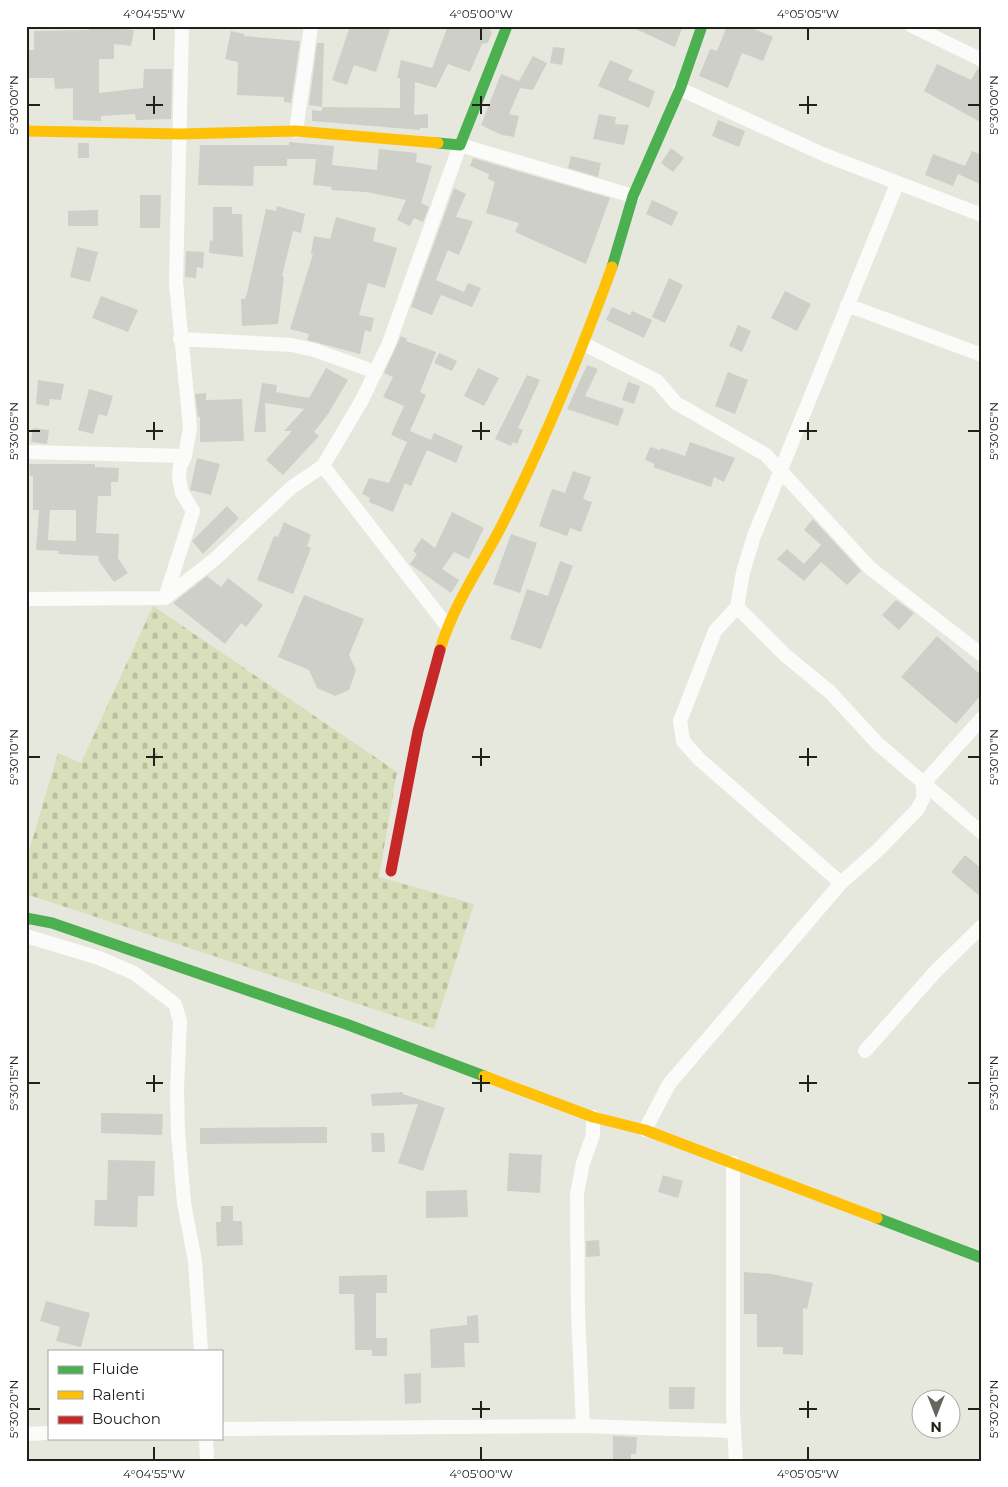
<svg xmlns="http://www.w3.org/2000/svg" width="1008" height="1487" font-family="Montserrat,sans-serif">
	<style>
		.cemetery { fill: url(#cemetery-stones) }
		.building { fill: #cecfc8; fill-rule: evenodd }
		.lines { fill: none; stroke-linecap: round; stroke-linejoin: round }
		.street { stroke: #fbfcfa; stroke-width: 14 }
		.fast { stroke: #4caf50; stroke-width: 11 }
		.slow { stroke: #ffc107; stroke-width: 11 }
		.jam { stroke: #c62828; stroke-width: 11 }
		.ticks { fill: none; stroke: #20211b; stroke-width: 2 }
		.neatline { fill: none; stroke: #20211b; stroke-width: 2 }
		.ticks-label { font-size: 12px; text-anchor: middle; fill: #20211b }
	</style>
	<defs>
		<pattern id="cemetery-stones" width="16" height="16" patternUnits="userSpaceOnUse" patternTransform="scale(1.25)"><rect width="16" height="16" fill="#d9dfbb"/><path d="M2 7V4a2 2 0 0 1 4 0v3zM10 15v-3a2 2 0 0 1 4 0v3z" fill="#babfa0"/></pattern>
	</defs>
	<rect width="100%" height="100%" fill="#e6e8de"/>
	<path class="cemetery" d="M153,606L397,772L379,877L474,904L434,1029L26,894V861L58,753L81,763Z"/>
	<path class="building" d="M89,26L134,30L131,46L114,44V59H99V93L143,88L144,69H172L171,119L136,120L135,114L101,116V121L73,120V88L55,89L54,78H26V50H34V31L89,30Z
		M350,26H391L376,72L354,65L347,85L332,80Z
		M448,26H492L490,31L492,32L488,43L482,44L470,72L448,64L436,88L415,82L414,115L428,114V128H420V130L312,121V110L321,111L323,107L400,108V78H397L401,60L432,68Z
		M629,26H683L675,47Z
		M727,26H747L773,37L763,61L742,53L728,88L699,76L710,49L717,51Z
		M231,31L244,34V36L300,41L291,103L284,102V97L237,95L238,62L225,59Z
		M317,43H324L322,107L309,105Z
		M553,47L565,48L562,65L550,63Z
		M533,56L547,63L533,90L520,88L509,114L519,116L514,137L502,135L481,125L501,74L519,81Z
		M610,60L633,70L628,80L655,91L649,108L598,86Z
		M937,64L971,80L978,68L982,69V123L924,91Z
		M599,114L616,117L615,124L629,125L624,145L593,139Z
		M718,120L745,131L739,147L712,136Z
		M289,142L334,146L332,165L377,170L379,149L417,153L416,162L432,166L421,203L429,207L423,222L414,218L410,226L397,220L406,200L366,192L331,190L332,187L313,185L316,159H287V166H254L253,186L198,185L200,145H289Z
		M78,143H89V158H78Z
		M671,148L684,158L673,172L661,163Z
		M972,151L982,155V185L958,174L953,186L925,175L933,154L965,166Z
		M571,156L601,163L598,177L568,168Z
		M473,158L610,198L586,264L515,232L519,223L486,213L495,182L488,179L489,174L470,166Z
		M454,188L466,194L456,217L473,221L459,255L448,250L436,280L464,292L468,283L481,288L472,307L441,295L432,315L411,307Z
		M140,195H161L160,228H140Z
		M652,200L678,212L672,226L646,214Z
		M277,206L305,214L301,233L293,231L282,276L284,277L278,324L242,326L241,299H245L247,293L266,209L276,211Z
		M213,207H232V214H242L243,257L209,253L210,240L213,241Z
		M98,210V226H68V211Z
		M336,217L376,228L373,241L397,248L385,288L368,283L359,315L374,318L371,332L365,330L360,354L307,340L309,334L290,329L313,254L311,253L314,236L330,239Z
		M77,247L98,252L90,282L70,277Z
		M186,251L204,252L203,268L197,267L196,278L185,277Z
		M669,278L683,285L665,323L652,317Z
		M785,291L811,304L797,331L771,318Z
		M101,296L138,310L128,332L92,318Z
		M612,307L630,315L632,311L652,320L644,338L606,320Z
		M738,325L751,331L742,352L729,346Z
		M401,336L407,339L406,341L436,352L420,392L426,395L410,431L431,440L434,433L463,446L456,463L427,450L411,486L405,483L393,512L369,502L370,498L362,494L369,478L389,483L407,442L391,435L404,406L383,397L393,377L384,373Z
		M439,353L457,361L452,371L434,363Z
		M587,365L598,369L585,396L624,409L618,426L567,409Z
		M326,368L348,380L328,414L314,432L319,436L283,475L266,460L292,431H284L304,409L265,403L266,432H254L262,383L277,385L276,392L309,398Z
		M478,368L499,378L484,406L464,396Z
		M728,372L748,380L735,414L715,406Z
		M527,375L540,380L518,428L523,430L517,444L513,442L511,446L495,439Z
		M38,380L64,384L61,400L50,399L49,406L36,404Z
		M628,382L640,386L634,404L622,400Z
		M89,389L113,396L107,416L99,414L93,434L78,430Z
		M206,393V400L242,399L244,441L200,442V417H198L195,394Z
		M33,428L49,430L47,444L31,442Z
		M690,442L735,458L724,482L714,477L711,487L653,467L655,464L645,460L650,447L660,450L661,448L685,456Z
		M197,458L220,464L211,495L190,490Z
		M29,464H95V467L119,468L118,482H111V496H98L96,533L119,534L118,558L128,573L114,582L98,560L99,556L58,554L59,551L36,550L39,510H33V476H30ZM50,510H76V541L48,540Z
		M573,471L591,477L583,499L592,502L581,532L570,528L567,536L539,526L552,489L565,493Z
		M227,506L239,518L203,554L192,541Z
		M452,512L484,528L469,559L454,552L442,569L459,580L451,593L410,564L417,554L413,551L422,538L435,548Z
		M813,519L861,571L847,585L821,562L804,581L777,559L787,549L804,564L821,545L804,530Z
		M284,522L311,535L307,546L311,548L293,594L257,580L274,536L278,537Z
		M511,534L537,543L520,593L493,584Z
		M560,561L573,566L541,649L510,639L527,589L548,596Z
		M207,576L221,587L228,578L263,605L246,627L241,623L225,644L173,603Z
		M304,595L364,619L349,655L356,670L349,690L335,696L317,688L309,670L278,657Z
		M896,600L914,613L899,630L882,615Z
		M937,636L982,676V694L956,724L901,677Z
		M965,855L982,869V898L951,872Z
		M403,1092V1094L445,1108L423,1171L398,1163L418,1104L372,1106L371,1094Z
		M101,1113L163,1114L162,1135L101,1133Z
		M327,1127V1143L200,1144V1128Z
		M371,1133H384L385,1152H372Z
		M509,1153L542,1155L540,1193L507,1191Z
		M108,1160L155,1161L154,1196H138L137,1227L94,1226L95,1200H107Z
		M663,1175L683,1181L678,1198L658,1192Z
		M467,1190L468,1217L426,1218V1191Z
		M221,1206H233V1221H242L243,1245L217,1246L216,1222H221Z
		M599,1240L600,1256L586,1257V1241Z
		M744,1272L772,1274L813,1283L807,1309L803,1308V1355L783,1354V1347H757V1314H744Z
		M387,1275V1293H376V1338H387V1356H372V1350H355L354,1294H339V1276Z
		M46,1301L90,1313L81,1347L56,1341L60,1327L40,1321Z
		M478,1315L479,1343H464L465,1367L431,1368L430,1329L467,1325V1316Z
		M421,1373V1403L405,1404L404,1374Z
		M669,1387H695L694,1409H669Z
		M613,1436L637,1437L636,1454H631V1459H613Z"/>
	<g class="lines">
		<path class="street" d="M912,26L982,60
			M680,89L825,155L982,215
			M296,131L311,26
			M847,305L982,355
			M180,339L292,345L314,350L376,372
			M584,344L657,381L676,403L766,455L870,568L982,655
			M26,452L185,456
			M323,466L447,626
			M165,598L193,511L182,493L179,478L180,466L185,456L190,428L176,282L182,26
			M26,599L165,598L215,559L292,487L323,466L362,400L389,343L460,145L633,196
			M737,607L785,655L830,692L877,743L982,833
			M841,883L699,759L683,741L680,721L715,631L737,607L743,572L754,536L897,184
			M26,936L99,958L134,973L175,1004L180,1021L177,1089L178,1133L184,1203L195,1261L201,1351
			M865,1051L935,972L982,926
			M645,1130L669,1084L841,883L877,851L917,810L923,799V784L982,718
			M733,1163V1414L736,1461
			M583,1426L578,1312L577,1194L583,1163L593,1135V1117
			M221,1429L583,1426L734,1431
			M26,1434L49,1433
			M206,1438L207,1461"/>
		<path class="fast" d="M438,143L460,145L507,26
			M612,267L633,196L680,89L702,26
			M26,918L52,923L346,1024L484,1076
			M877,1218L982,1258"/>
		<path class="slow" d="M26,131L181,134L296,131L438,143
			M440,650C453,605 481,566 502,525C544,442 580,355 612,267
			M484,1076L593,1117L645,1130L877,1218"/>
		<path class="jam" d="M391,871L418,731L440,650"/>
	</g>
	<path class="ticks" d="M154,28V40M481,28V40M808,28V40M154,96V114M481,96V114M808,96V114M28,105H40M146,105H163M472,105H490M799,105H817M968,105H980M154,422V440M481,422V440M808,422V440M28,431H40M146,431H163M472,431H490M799,431H817M968,431H980M154,748V766M481,748V766M808,748V766M28,757H40M146,757H163M472,757H490M799,757H817M968,757H980M154,1075V1092M481,1075V1092M808,1075V1092M28,1083H40M146,1083H163M472,1083H490M799,1083H817M968,1083H980M481,1401V1418M808,1401V1418M28,1409H40M472,1409H490M799,1409H817M968,1409H980M154,1447V1460M481,1447V1460M808,1447V1460"/>
	<rect width="1008" height="1487" fill="none" stroke="#ffffff" stroke-width="55"/>
	<rect x="48" y="1350" width="175" height="90" fill="#ffffff" stroke="#a6a6a4"/>
	<rect x="58" y="1366" width="25" height="8" fill="#4caf50" stroke="#a6a6a4"/>
	<text x="92" y="1374" font-size="15" fill="#20211b">Fluide</text>
	<rect x="58" y="1391" width="25" height="8" fill="#ffc107" stroke="#a6a6a4"/>
	<text x="92" y="1400" font-size="15" fill="#20211b">Ralenti</text>
	<rect x="58" y="1416" width="25" height="8" fill="#c62828" stroke="#a6a6a4"/>
	<text x="92" y="1424" font-size="15" fill="#20211b">Bouchon</text>
	<g transform="translate(936 1414) rotate(180)"><circle r="24" fill="#ffffff" stroke="#a6a6a4"/>
	<path d="M0-4L9 19L0 12L-9 19Z" fill="#65675f"/>
	<text y="-8" font-size="14" font-weight="bold" text-anchor="middle" fill="#20211b">N</text>
	</g>
	<rect x="28" y="28" width="952" height="1432" class="neatline"/>
	<g class="ticks-label">
		<text x="154" y="18">4°04'55"W</text>
		<text x="481" y="18">4°05'00"W</text>
		<text x="808" y="18">4°05'05"W</text>
		<text transform="translate(994 105) rotate(-90)" y="4">5°30'00"N</text>
		<text transform="translate(14 105) rotate(-90)" y="4">5°30'00"N</text>
		<text transform="translate(994 431) rotate(-90)" y="4">5°30'05"N</text>
		<text transform="translate(14 431) rotate(-90)" y="4">5°30'05"N</text>
		<text transform="translate(994 757) rotate(-90)" y="4">5°30'10"N</text>
		<text transform="translate(14 757) rotate(-90)" y="4">5°30'10"N</text>
		<text transform="translate(14 1083) rotate(-90)" y="4">5°30'15"N</text>
		<text transform="translate(994 1083) rotate(-90)" y="4">5°30'15"N</text>
		<text transform="translate(994 1409) rotate(-90)" y="4">5°30'20"N</text>
		<text transform="translate(14 1409) rotate(-90)" y="4">5°30'20"N</text>
		<text x="154" y="1478">4°04'55"W</text>
		<text x="481" y="1478">4°05'00"W</text>
		<text x="808" y="1478">4°05'05"W</text>
	</g>
</svg>
